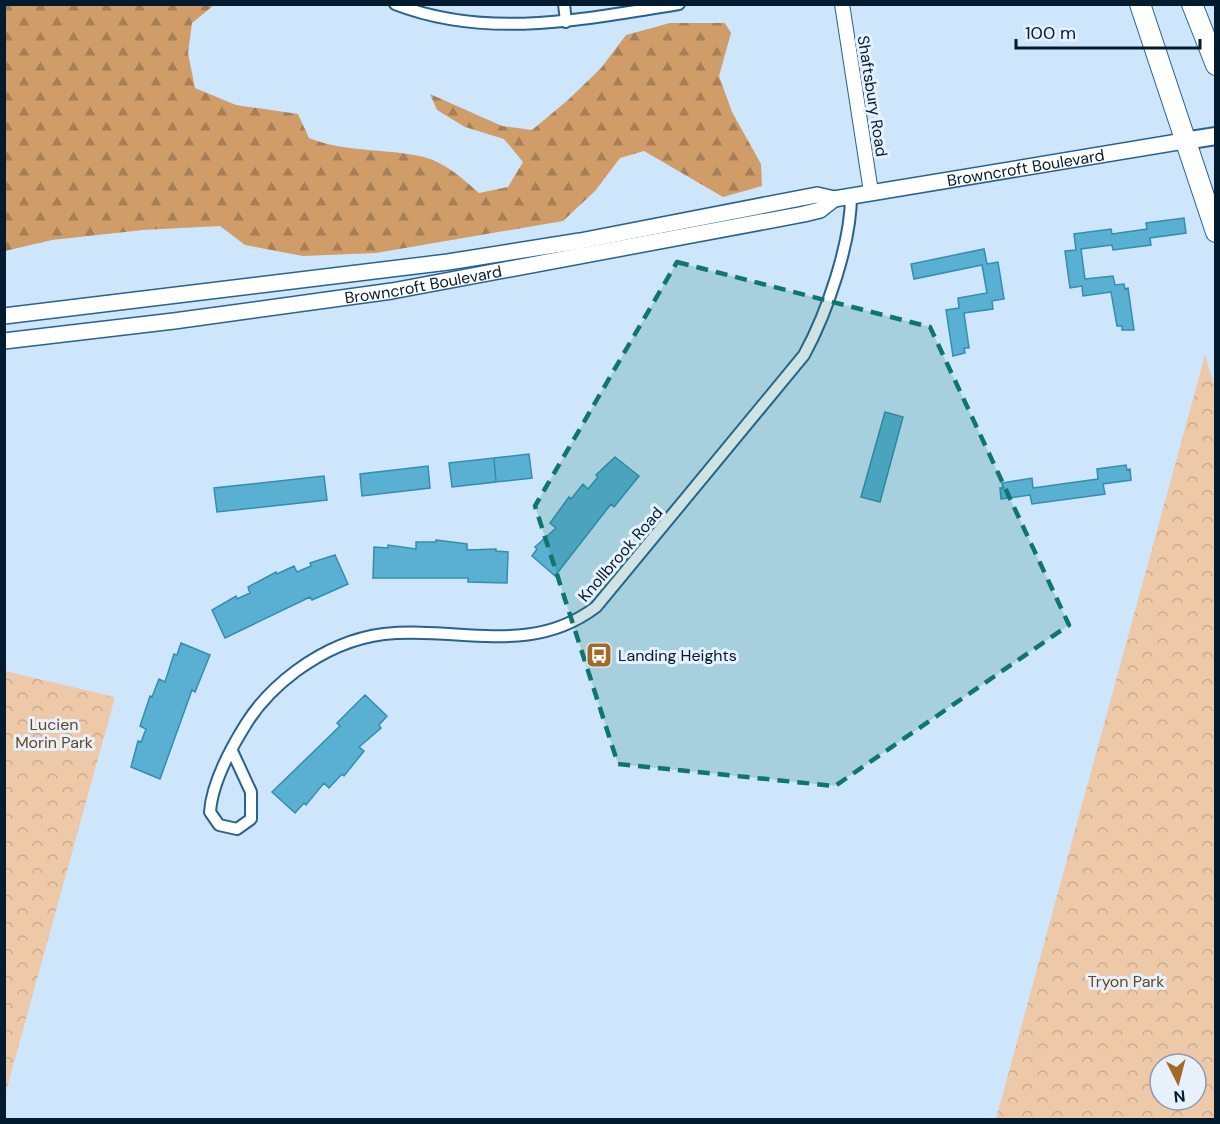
<svg xmlns="http://www.w3.org/2000/svg" width="1220" height="1124" font-family="'DM Sans',sans-serif">
	<style>
		.forest { fill: url(#forest-firs) }
		.park { fill: url(#park-crowns); fill-rule: evenodd }
		.building { fill: #5ab0d2; stroke: #338dae; stroke-width: 1.5 }
		.lines { fill: none; stroke-linecap: round; stroke-linejoin: round }
		.minor-casing { stroke: #286291; stroke-width: 14 }
		.tertiary-casing { stroke: #286291; stroke-width: 16 }
		.secondary-casing { stroke: #286291; stroke-width: 18 }
		.primary-casing { stroke: #286291; stroke-width: 20 }
		.motorway-casing { stroke: #286291; stroke-width: 22 }
		.minor { stroke: #fff; stroke-width: 10 }
		.tertiary { stroke: #fff; stroke-width: 14 }
		.secondary { stroke: #fff; stroke-width: 15 }
		.primary { stroke: #fff; stroke-width: 16 }
		.motorway { stroke: #fff; stroke-width: 20 }
		.marked { fill: #0f766e; fill-opacity: 0.2; stroke: #0f766e; stroke-width: 4.5; stroke-dasharray: 12 8; stroke-linejoin: round }
		.labels { text-anchor: middle; stroke-width: 6; stroke-linejoin: round; paint-order: stroke }
		.street-label { font-size: 16px; fill: #031b2e; stroke: #e6f1fc }
		.poi-label { font-size: 16px; fill: #031b2e; stroke: #e6f1fc; text-anchor: start }
		.park-label { font-size: 16px; fill: #68451d; stroke: #e6f1fc }
	</style>
	<defs>
		<pattern id="forest-firs" width="22" height="20" patternUnits="userSpaceOnUse" patternTransform="scale(1.5)"><rect width="22" height="20" fill="#d09d69"/><path d="M5 1l3.5 6h-7zM16 11l3.5 6h-7z" fill="#a77f57"/></pattern>
		<pattern id="park-crowns" width="20" height="18" patternUnits="userSpaceOnUse" patternTransform="scale(1.5)"><rect width="20" height="18" fill="#edc9a7"/><path d="M2 6a3 3 0 1 1 6 0M12 15a3 3 0 1 1 6 0" fill="none" stroke="#caac90"/></pattern>
	</defs>
	<rect width="100%" height="100%" fill="#cee6fb"/>
	<path class="forest" d="M4,5H214L192,23L188,53L195,88L236,105L298,114L309,138C346,153 386,148 424,157C446,163 463,179 479,193L508,187L523,162L504,139L465,127L437,110L430,94L502,126L532,130L568,100L601,68L626,35L670,23H725L731,33L719,76L732,112L761,164L762,186L723,197L644,151L620,158L595,191L563,221L376,253L303,256L245,245L220,226L143,230L52,240L5,251Z"/>
	<path class="park" d="M1205,355L1216,391L1215,1119H996ZM1160,1064H1196V1100H1160Z
		M5,671L115,697L5,1095L4,671Z"/>
	<path class="building" d="M1184,218L1186,233L1150,238L1151,245L1113,250L1112,245L1081,249L1085,279L1113,276L1115,285L1124,284L1125,289L1128,288L1134,330H1122V326H1117L1111,292L1083,296L1082,286L1070,288L1065,251L1076,250L1074,234L1111,229L1112,234L1147,229L1146,223Z
		M984,249L987,264L998,262L1004,299L992,301L993,309L964,313L969,348H964L965,353L953,356L946,310L959,308L958,298L987,293L982,265L914,279L911,264Z
		M885,412L903,417L880,502L861,497Z
		M529,454L532,478L496,482L494,458Z
		M615,457L639,476L614,507L611,504L555,576L532,556L537,549L535,547L556,528L550,523L569,497L571,499L583,484L588,489L598,477L596,475Z
		M494,458L496,482L452,487L449,463Z
		M1126,465L1127,470L1130,469L1131,480L1103,484L1105,494L1032,504L1030,495L1001,499L1000,488H1003L1002,483L1032,478L1033,488L1098,479L1097,469Z
		M428,466L430,488L362,496L360,474Z
		M324,476L327,500L217,512L214,488Z
		M436,540L467,544V550L496,549V551L508,552L507,583L468,582V578H373L374,547L388,548V545L416,549V542H436Z
		M335,555L348,584L312,600L310,597L225,638L212,610L236,596L237,599L250,593L248,587L276,572L277,574L294,566L297,572L311,566L310,563Z
		M181,643L210,655L195,692L192,690L160,779L131,767L138,741L141,742L146,729L140,726L150,696L152,697L159,679L165,682L174,654L177,655Z
		M365,695L387,716L379,725L381,728L359,747L364,751L344,776L342,774L329,788L324,783L306,805L304,803L295,813L272,792L340,726L337,723Z"/>
	<g class="lines">
		<g class="minor-casing">
			<path id="minor" d="M395,4C487,40 585,19 679,4
				M564,4L566,22
				M232,751L251,792V819L237,829L219,825L210,812C212,783 231,748 246,724C259,703 276,686 296,671C322,652 351,638 384,634C459,626 530,657 596,607L804,355C827,313 851,243 851,196"/>
		</g>
		<g class="tertiary-casing">
			<path id="tertiary" d="M842,4L871,192"/>
		</g>
		<g class="secondary-casing">
			<g id="secondary">
				<path id="s1" d="M4,316L448,262L580,241L817,195L834,199L1184,141"/>
				<path id="s2" d="M4,341L174,321L392,291L804,214L820,210L834,199"/>
			</g>
		</g>
		<g class="primary-casing">
			<path id="primary" d="M1184,141L1216,136"/>
		</g>
		<g class="motorway-casing">
			<path id="motorway" d="M1140,4L1216,232
				M1192,4L1216,65"/>
		</g>
		<use href="#minor" class="minor"/>
		<use href="#tertiary" class="tertiary"/>
		<use href="#secondary" class="secondary"/>
		<use href="#primary" class="primary"/>
		<use href="#motorway" class="motorway"/>
	</g>
	<path class="marked" d="M677,262L930,327L1069,625L835,786L618,764L535,506Z"/>
	<defs>
		<g id="bus-square" transform="scale(1.35)"><rect x="-9" y="-9" width="18" height="18" rx="4" fill="#a26927" stroke="#e6f1fc"/><path d="M-5-6H5V4H4V6H2V4H-2V6H-4V4H-5ZM-3.5-4V0h7V-4ZM-3.5 1.2v1.5H-2V1.2ZM2 1.2v1.5H3.5V1.2Z" fill="#fff"/></g>
	</defs>
	<g fill-rule="evenodd">
		<use href="#bus-square" x="599" y="655"/>
	</g>
	<g class="labels">
		<g class="street-label">
			<text transform="translate(873 96) rotate(81)" y="6">Shaftsbury Road</text>
			<text dy="6" stroke="none"><textPath href="#s1" startOffset="1034">Browncroft Boulevard</textPath></text>
			<text dy="6" stroke="none"><textPath href="#s2" startOffset="423">Browncroft Boulevard</textPath></text>
			<text transform="translate(620 554) rotate(-49)" y="6">Knollbrook Road</text>
		</g>
		<g class="poi-label">
			<text x="618" y="661">Landing Heights</text>
		</g>
		<g class="park-label">
			<text x="54" y="730">Lucien<tspan x="54" dy="18">Morin Park</tspan></text>
			<text x="1126" y="987">Tryon Park</text>
		</g>
	</g>
	<rect width="1220" height="1124" fill="none" stroke="#031b2e" stroke-width="12"/>
	<g transform="translate(1178 1082) rotate(174)"><circle r="28" fill="#e6f1fc" stroke="#8b9baa" stroke-width="1.5"/>
	<path d="M0-4.5L10 22L0 15L-10 22Z" fill="#a26927"/>
	<text y="-9" font-size="16" font-weight="bold" text-anchor="middle" fill="#031b2e">N</text>
	</g>
	<path d="M1016 39v9h184v-9" fill="none" stroke="#031b2e" stroke-width="3"/>
	<text x="1025" y="39" font-size="18" fill="#031b2e" stroke="#e6f1fc" stroke-width="4.5" paint-order="stroke">100 m</text>
</svg>
